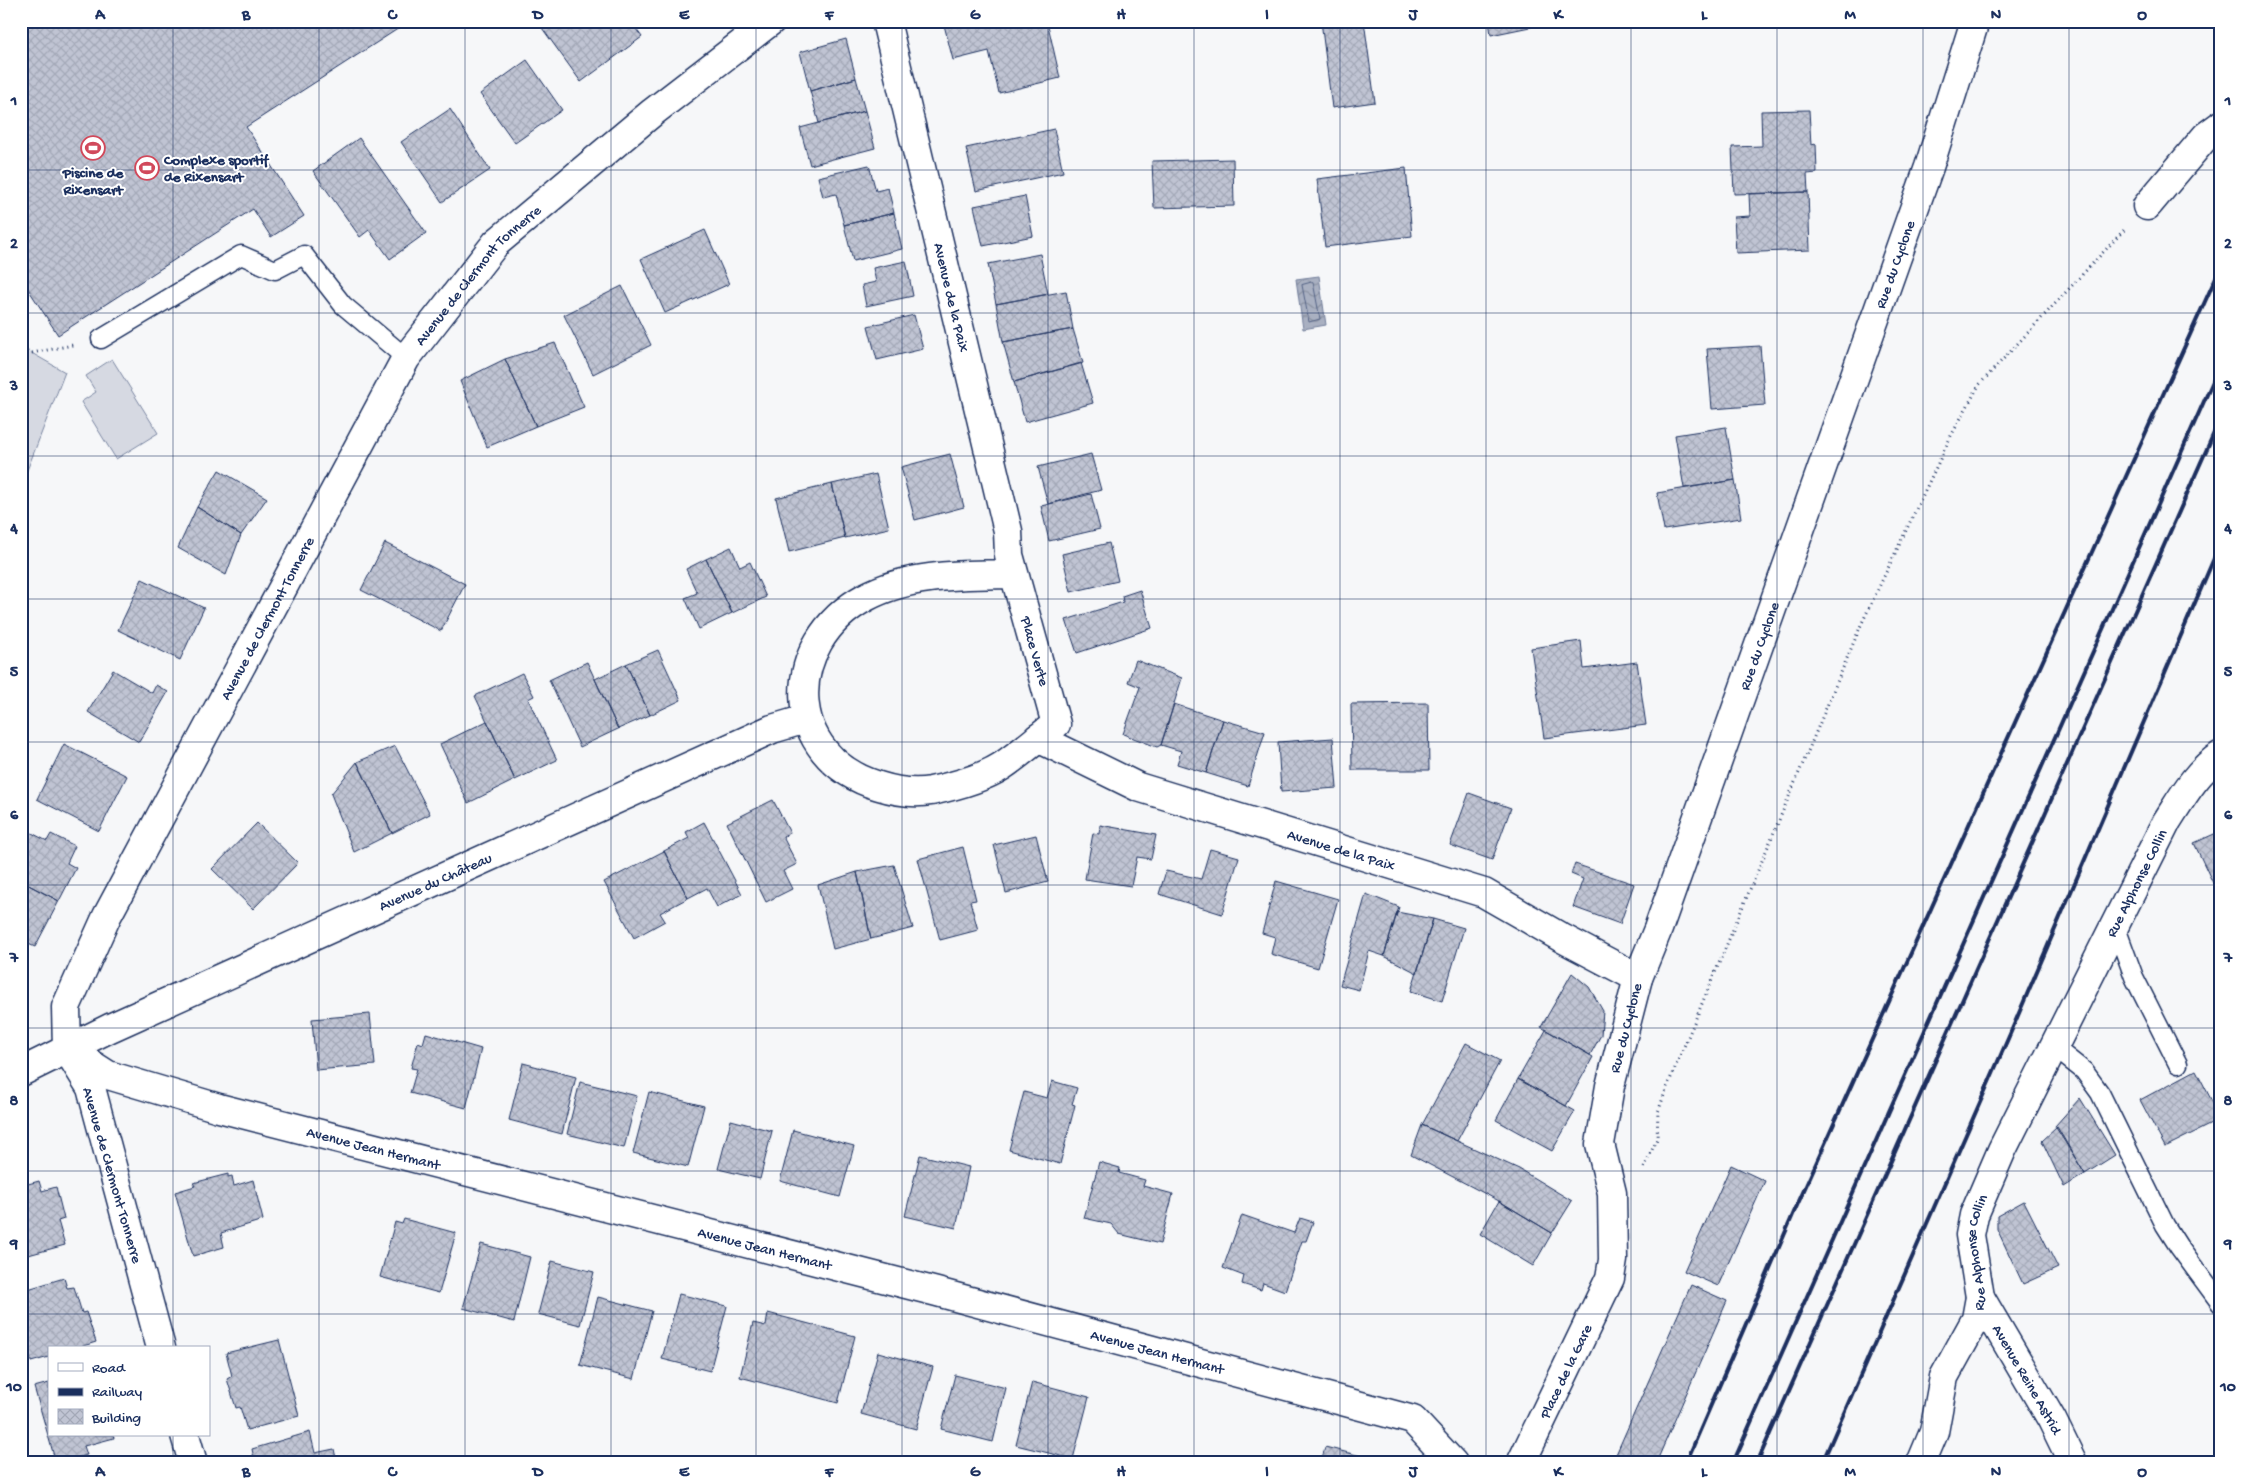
<svg xmlns="http://www.w3.org/2000/svg" width="2242" height="1484" font-family="'Gochi Hand',sans-serif">
	<style>
		.garden { fill: #d6d9e2; stroke: #7884a0 }
		.water { fill: url(#water-waves); stroke: #707c99 }
		.lines { fill: none; stroke-linecap: round; stroke-linejoin: round }
		.shore { stroke: #546386; stroke-width: 1 }
		.building { fill: url(#building-cross-hatch); stroke: #1b2f5e }
		.lane-casing { stroke: #1b2f5e; stroke-width: 21 }
		.street-casing { stroke: #1b2f5e; stroke-width: 31 }
		.path { stroke: #1b2f5e; stroke-width: 3; stroke-dasharray: 1 4; stroke-linecap: butt }
		.lane { stroke: #fff; stroke-width: 18 }
		.street { stroke: #fff; stroke-width: 28 }
		.rail { stroke: #1b2f5e; stroke-width: 4 }
		.grid { fill: none; stroke: #1b2f5e; stroke-width: 1; stroke-opacity: 0.55 }
		.labels { text-anchor: middle; stroke-width: 4; stroke-linejoin: round; paint-order: stroke }
		.poi-label { font-size: 15px; font-weight: bold; fill: #1b2f5e; stroke: #fff; text-anchor: start }
		.street-label { font-size: 15px; fill: #1b2f5e; stroke: #fff }
		.neatline { fill: none; stroke: #1b2f5e; stroke-width: 2 }
		.grid-label { font-size: 16px; text-anchor: middle; font-weight: bold; fill: #1b2f5e }
	</style>
	<defs>
		<pattern id="water-waves" width="16" height="10" patternUnits="userSpaceOnUse" patternTransform="scale(1.25)"><rect width="16" height="10" fill="#a9b0c1"/><path d="M0 5q4-4 8 0t8 0" fill="none" stroke="#8990a0"/></pattern>
		<pattern id="building-cross-hatch" width="8" height="8" patternUnits="userSpaceOnUse" patternTransform="scale(1.25)"><rect width="8" height="8" fill="#c0c4d3"/><path d="M0 0l8 8M0 8l8-8" fill="none" stroke="#a4a9b8"/></pattern>
	</defs>
	<rect width="100%" height="100%" fill="#f6f7f9"/>
	<filter id="ink" filterUnits="userSpaceOnUse"><feTurbulence type="fractalNoise" baseFrequency=".02" numOctaves="2"/><feDisplacementMap in="SourceGraphic" scale="10" xChannelSelector="R" yChannelSelector="G"/><feConvolveMatrix kernelMatrix="1 2 1 2 8 2 1 2 1" color-interpolation-filters="sRGB"/></filter>
	<g filter="url(#ink)">
		<path class="garden" d="M21,347L65,372L21,486Z
			M112,359L158,433L116,459L81,402L96,392L86,376Z"/>
		<path class="water" d="M1319,276L1326,325L1303,329L1296,279Z"/>
		<g class="lines">
			<path class="shore" d="M1313,282L1320,319L1309,322L1302,285Z"/>
		</g>
		<path class="building" d="M21,21H410L246,127L304,216L271,237L253,209L58,335L21,278Z
			M537,21H630L642,37L581,82Z
			M943,21H1047L1060,78L999,93L989,51L953,60Z
			M1321,21H1364L1375,102L1332,108Z
			M1489,21H1559L1491,35Z
			M846,39L856,78L810,91L800,52Z
			M527,60L562,110L515,143L480,94Z
			M856,78L865,111L819,123L810,91Z
			M450,109L490,170L442,202L401,142Z
			M1809,110L1811,145L1816,144L1817,173L1807,174L1808,192L1734,194L1732,147L1762,146L1761,111Z
			M865,111L875,148L810,165L800,128Z
			M1054,129L1063,172L976,191L966,148Z
			M359,138L426,233L390,259L369,230L360,237L313,171Z
			M1233,159L1234,206L1154,208L1152,161Z
			M869,165L876,191L888,188L894,213L844,225L836,194L823,197L818,177Z
			M1406,168L1412,236L1325,247L1317,179Z
			M1808,192L1810,250L1736,253L1734,217L1750,216L1749,194Z
			M1025,196L1033,236L983,246L974,206Z
			M894,213L902,249L853,261L844,225Z
			M705,230L729,284L665,313L641,259Z
			M1040,254L1048,294L996,304L988,264Z
			M906,261L913,296L866,306L862,285L876,282L873,268Z
			M622,286L651,345L593,374L564,315Z
			M1066,291L1073,329L1003,342L996,304Z
			M914,315L923,349L877,360L868,326Z
			M1073,329L1083,363L1014,382L1003,342Z
			M555,343L584,407L536,426L505,359Z
			M1760,346L1765,405L1712,409L1707,349Z
			M505,359L536,426L487,447L460,381Z
			M1081,363L1093,403L1025,422L1014,382Z
			M1726,427L1735,480L1684,488L1675,435Z
			M950,454L964,507L915,520L901,467Z
			M1091,454L1101,490L1048,504L1038,467Z
			M219,470L267,498L241,535L197,507Z
			M876,474L889,528L845,538L832,484Z
			M1735,480L1741,518L1664,530L1657,493Z
			M832,484L845,538L789,552L776,498Z
			M1091,494L1100,529L1049,541L1041,506Z
			M197,507L241,535L226,575L178,548Z
			M385,543L465,584L441,631L361,590Z
			M1109,543L1118,581L1071,592L1062,554Z
			M731,547L740,567L750,562L766,597L732,613L706,559Z
			M706,559L732,613L699,629L685,598L697,593L686,569Z
			M142,579L204,608L180,660L118,630Z
			M1140,590L1152,628L1077,653L1066,620L1123,602L1122,596Z
			M1581,641L1584,669L1637,662L1646,725L1544,738L1531,648Z
			M658,650L681,700L650,715L626,664Z
			M1136,660L1182,678L1161,745L1157,747L1123,734L1140,687L1128,682Z
			M587,662L618,729L580,747L549,680Z
			M626,664L650,715L618,729L595,679Z
			M113,670L152,693L156,685L168,692L139,742L88,712Z
			M522,673L534,696L528,699L557,760L515,780L475,696Z
			M1428,703L1429,770H1352L1351,704Z
			M1174,704L1223,720L1206,773L1177,764L1181,751L1161,745Z
			M1223,720L1265,732L1248,786L1206,773Z
			M487,721L515,780L468,803L440,744Z
			M1333,738L1337,788L1281,792L1278,742Z
			M64,744L127,776L99,831L37,799Z
			M395,746L430,814L392,833L357,762Z
			M357,762L392,833L354,852L331,794Z
			M1469,793L1511,808L1492,860L1450,845Z
			M773,800L790,833L783,837L797,864L783,871L792,889L766,902L727,823Z
			M704,822L742,894L717,907L707,888L688,898L664,851L689,838L686,832Z
			M257,823L298,863L253,909L212,869Z
			M1100,825L1156,835L1151,859L1137,857L1131,886L1085,879L1093,833L1099,834Z
			M28,831L47,841L51,834L75,846L67,863L76,868L59,901L21,881V844Z
			M2221,831V897L2220,898L2194,843Z
			M1036,835L1048,882L1006,893L994,845Z
			M963,847L976,900L970,901L978,930L940,940L918,859Z
			M1210,849L1239,857L1222,914L1159,894L1166,871L1201,879Z
			M664,851L688,898L660,913L665,921L634,938L604,882Z
			M1575,864L1634,884L1620,924L1573,907L1583,879L1571,874Z
			M894,865L913,928L871,939L857,872Z
			M857,872L871,939L833,949L818,885Z
			M21,881L59,901L35,947L24,942L21,948Z
			M1276,881L1338,899L1318,968L1271,954L1275,937L1262,933Z
			M1366,894L1399,907L1384,956L1369,951L1359,990L1340,985Z
			M1397,912L1433,919L1417,973L1384,956Z
			M1433,919L1464,928L1442,1001L1411,991Z
			M1572,973L1589,987L1603,1011L1601,1035L1590,1055L1541,1027Z
			M370,1014L375,1065L316,1070L312,1019Z
			M1546,1030L1593,1057L1566,1106L1518,1079Z
			M426,1033L481,1049L466,1108L410,1093L417,1069L411,1068L418,1042L423,1044Z
			M1466,1043L1500,1061L1457,1141L1422,1125Z
			M523,1063L576,1077L562,1134L509,1120Z
			M2196,1070L2221,1119L2165,1147L2140,1100Z
			M1518,1079L1575,1111L1552,1151L1496,1120Z
			M1052,1081L1077,1088L1072,1104L1075,1105L1060,1164L1009,1150L1024,1092L1047,1098Z
			M580,1082L637,1096L624,1148L567,1134Z
			M649,1092L704,1106L688,1167L633,1153Z
			M2080,1098L2115,1155L2085,1174L2055,1126Z
			M731,1120L772,1131L760,1179L718,1169Z
			M1422,1125L1519,1169L1572,1201L1552,1233L1499,1201L1411,1155Z
			M2057,1127L2085,1174L2064,1187L2042,1141Z
			M793,1130L854,1146L840,1197L780,1181Z
			M920,1155L969,1167L956,1228L905,1216Z
			M1099,1162L1120,1168L1119,1173L1145,1180L1143,1186L1173,1194L1160,1244L1119,1234L1111,1224L1084,1218Z
			M1731,1165L1765,1181L1718,1286L1684,1271Z
			M228,1174V1177L232,1176L234,1186L253,1180L263,1220L221,1233L224,1247L193,1256L175,1192L195,1186L193,1183Z
			M39,1181L42,1191L56,1187L64,1219L58,1221L65,1245L21,1257V1186Z
			M1499,1201L1552,1233L1533,1266L1480,1234Z
			M2024,1201L2058,1268L2023,1284L1997,1229V1216Z
			M1242,1215L1294,1233L1300,1218L1313,1222L1306,1241H1302L1285,1291L1263,1283L1261,1290L1242,1284L1244,1276L1223,1268Z
			M404,1219L456,1233L439,1293L380,1277L395,1222L402,1224Z
			M481,1244L530,1257L514,1322L463,1308Z
			M552,1261L594,1272L580,1325L538,1314Z
			M64,1278L67,1288L74,1287L82,1313L86,1312L96,1342L77,1348H49V1357L31,1362L29,1353L21,1355V1284L26,1283L28,1289Z
			M1691,1285L1727,1301L1656,1463H1605L1608,1456L1614,1459Z
			M679,1294L727,1306L710,1371L662,1359Z
			M598,1297L652,1311L634,1379L580,1365Z
			M768,1313L855,1336L838,1403L740,1377L753,1323L766,1326Z
			M279,1340L299,1416L247,1430L240,1407L236,1408L227,1379L232,1376L226,1353Z
			M878,1352L933,1367L916,1429L861,1414Z
			M955,1375L1006,1388L993,1442L941,1429Z
			M1032,1382L1089,1397L1073,1459L1016,1445Z
			M49,1383V1435H113L114,1438L84,1446L87,1455L56,1463L34,1387Z
			M310,1432L315,1453L334,1449L337,1463H255L252,1449Z
			M1325,1447L1377,1460L1376,1463H1321Z"/>
		<g class="lines">
			<g class="lane-casing">
				<path id="lane" d="M101,339L241,255L275,270L304,255L343,305L406,358
					M2115,925L2134,977L2178,1064
					M2055,1048L2084,1071L2100,1093L2165,1225L2179,1247L2221,1304"/>
			</g>
			<g class="street-casing">
				<g id="street">
					<path id="s1" d="M886,21L1008,531L1009,555L1056,724C1038,738 1021,753 1002,766C982,779 954,786 931,791C914,794 895,791 879,786C782,757 781,643 866,597C910,573 966,575 1014,574"/>
					<path d="M2147,206L2206,136L2221,125"/>
					<path id="s2" d="M1038,738L1138,787L1484,893L1562,938L1638,978"/>
					<path id="s3" d="M72,1052L108,1075L219,1108L937,1292L1413,1420L1453,1463"/>
					<path id="s4" d="M21,1072L110,1028L772,729L806,719"/>
					<path id="s5" d="M1980,1297L2052,1420L2073,1463"/>
					<path id="s6" d="M161,1348L91,1088L67,1049L66,1007L107,916L406,358L496,243L653,112L771,21"/>
					<path d="M185,1435L193,1463"/>
					<path id="s7" d="M1521,1463L1610,1278L1613,1260L1612,1193L1600,1144L1610,1086L1638,978L1658,929L1929,167L1975,21"/>
					<path id="s8" d="M1921,1463L1934,1432L1944,1377L1976,1319L1980,1297L1970,1235L1974,1215L2002,1150L2167,821C2183,796 2196,772 2221,755"/>
				</g>
			</g>
			<path class="path" d="M32,353L73,345
				M1644,1168L1657,1139L1658,1112L1667,1087L1861,625L1951,436L1979,385L2124,230"/>
			<use href="#lane" class="lane"/>
			<use href="#street" class="street"/>
			<path class="rail" d="M1686,1463L1795,1210L2221,266
				M1733,1463L2221,363
				M1757,1463L2221,417
				M1822,1463L2010,1034L2221,542"/>
		</g>
	</g>
	<path class="grid" d="M173,21V1348M319,21V1463M465,21V1463M611,21V1463M756,21V1463M902,21V1463M1048,21V1463M1194,21V1463M1340,21V1463M1486,21V1463M1631,21V1463M1777,21V1463M1923,21V1463M2069,21V1463M21,170H2221M21,313H2221M21,456H2221M21,599H2221M21,742H2221M21,885H2221M21,1028H2221M21,1171H2221M21,1314H2221M173,1435V1463"/>
	<defs>
		<g id="stadium-ring" transform="scale(1.25)"><circle r="9.5" fill="#fff" stroke="#d1495b" stroke-width="1.5"/><path d="M0-5a6.5 5 0 1 0 0 10a6.5 5 0 1 0 0-10ZM-3.5-1.8h7v3.6h-7Z" fill="#d1495b"/></g>
	</defs>
	<g fill-rule="evenodd">
		<use href="#stadium-ring" x="93" y="148"/>
		<use href="#stadium-ring" x="147" y="168"/>
	</g>
	<g class="labels">
		<g class="poi-label">
			<text x="164" y="164">Complexe sportif<tspan x="164" dy="17">de Rixensart</tspan></text>
			<text x="93" y="177" text-anchor="middle">Piscine de<tspan x="93" dy="17">Rixensart</tspan></text>
		</g>
		<g class="street-label">
			<text dy="5" stroke="none"><textPath href="#s7" startOffset="1270">Rue du Cyclone</textPath></text>
			<text dy="5" stroke="none"><textPath href="#s6" startOffset="1200">Avenue de Clermont Tonnerre</textPath></text>
			<text dy="5" stroke="none"><textPath href="#s1" startOffset="284">Avenue de la Paix</textPath></text>
			<text dy="5" stroke="none"><textPath href="#s6" startOffset="795">Avenue de Clermont Tonnerre</textPath></text>
			<text dy="5" stroke="none"><textPath href="#s7" startOffset="865">Rue du Cyclone</textPath></text>
			<text dy="5" stroke="none"><textPath href="#s1" startOffset="648">Place Verte</textPath></text>
			<text dy="5" stroke="none"><textPath href="#s2" startOffset="324">Avenue de la Paix</textPath></text>
			<text dy="5" stroke="none"><textPath href="#s4" startOffset="456">Avenue du Château</textPath></text>
			<text dy="5" stroke="none"><textPath href="#s8" startOffset="631">Rue Alphonse Collin</textPath></text>
			<text dy="5" stroke="none"><textPath href="#s7" startOffset="460">Rue du Cyclone</textPath></text>
			<text dy="5" stroke="none"><textPath href="#s3" startOffset="318">Avenue Jean Hermant</textPath></text>
			<text transform="translate(113 1175) rotate(74)" y="5">Avenue de Clermont Tonnerre</text>
			<text dy="5" stroke="none"><textPath href="#s3" startOffset="722">Avenue Jean Hermant</textPath></text>
			<text dy="5" stroke="none"><textPath href="#s8" startOffset="224">Rue Alphonse Collin</textPath></text>
			<text dy="5" stroke="none"><textPath href="#s3" startOffset="1128">Avenue Jean Hermant</textPath></text>
			<text dy="5" stroke="none"><textPath href="#s7" startOffset="102">Place de la Gare</textPath></text>
			<text dy="5" stroke="none"><textPath href="#s5" startOffset="95">Avenue Reine Astrid</textPath></text>
		</g>
	</g>
	<rect width="2242" height="1484" fill="none" stroke="#fff" stroke-width="55"/>
	<rect x="48" y="1346" width="162" height="90" fill="#ffffff" stroke="#a4acbf"/>
	<rect x="58" y="1363" width="25" height="8" fill="#ffffff" stroke="#a4acbf"/>
	<text x="92" y="1372" font-size="15" fill="#1b2f5e">Road</text>
	<rect x="58" y="1388" width="25" height="8" fill="#1b2f5e" stroke="#a4acbf"/>
	<text x="92" y="1396" font-size="15" fill="#1b2f5e">Railway</text>
	<rect x="58" y="1409" width="25" height="15" fill="url(#building-cross-hatch)" stroke="#a4acbf"/>
	<text x="92" y="1422" font-size="15" fill="#1b2f5e">Building</text>
	<rect x="28" y="28" width="2186" height="1428" class="neatline"/>
	<g class="grid-label">
		<text x="100" y="19">A</text>
		<text x="246" y="19">B</text>
		<text x="392" y="19">C</text>
		<text x="538" y="19">D</text>
		<text x="684" y="19">E</text>
		<text x="829" y="19">F</text>
		<text x="975" y="19">G</text>
		<text x="1121" y="19">H</text>
		<text x="1267" y="19">I</text>
		<text x="1413" y="19">J</text>
		<text x="1558" y="19">K</text>
		<text x="1704" y="19">L</text>
		<text x="1850" y="19">M</text>
		<text x="1996" y="19">N</text>
		<text x="2142" y="19">O</text>
		<text x="14" y="105">1</text>
		<text x="2228" y="105">1</text>
		<text x="14" y="248">2</text>
		<text x="2228" y="248">2</text>
		<text x="14" y="390">3</text>
		<text x="2228" y="390">3</text>
		<text x="14" y="533">4</text>
		<text x="2228" y="533">4</text>
		<text x="14" y="676">5</text>
		<text x="2228" y="676">5</text>
		<text x="14" y="819">6</text>
		<text x="2228" y="819">6</text>
		<text x="14" y="962">7</text>
		<text x="2228" y="962">7</text>
		<text x="14" y="1105">8</text>
		<text x="2228" y="1105">8</text>
		<text x="14" y="1248">9</text>
		<text x="2228" y="1248">9</text>
		<text x="14" y="1391">10</text>
		<text x="2228" y="1391">10</text>
		<text x="100" y="1476">A</text>
		<text x="246" y="1476">B</text>
		<text x="392" y="1476">C</text>
		<text x="538" y="1476">D</text>
		<text x="684" y="1476">E</text>
		<text x="829" y="1476">F</text>
		<text x="975" y="1476">G</text>
		<text x="1121" y="1476">H</text>
		<text x="1267" y="1476">I</text>
		<text x="1413" y="1476">J</text>
		<text x="1558" y="1476">K</text>
		<text x="1704" y="1476">L</text>
		<text x="1850" y="1476">M</text>
		<text x="1996" y="1476">N</text>
		<text x="2142" y="1476">O</text>
	</g>
</svg>
